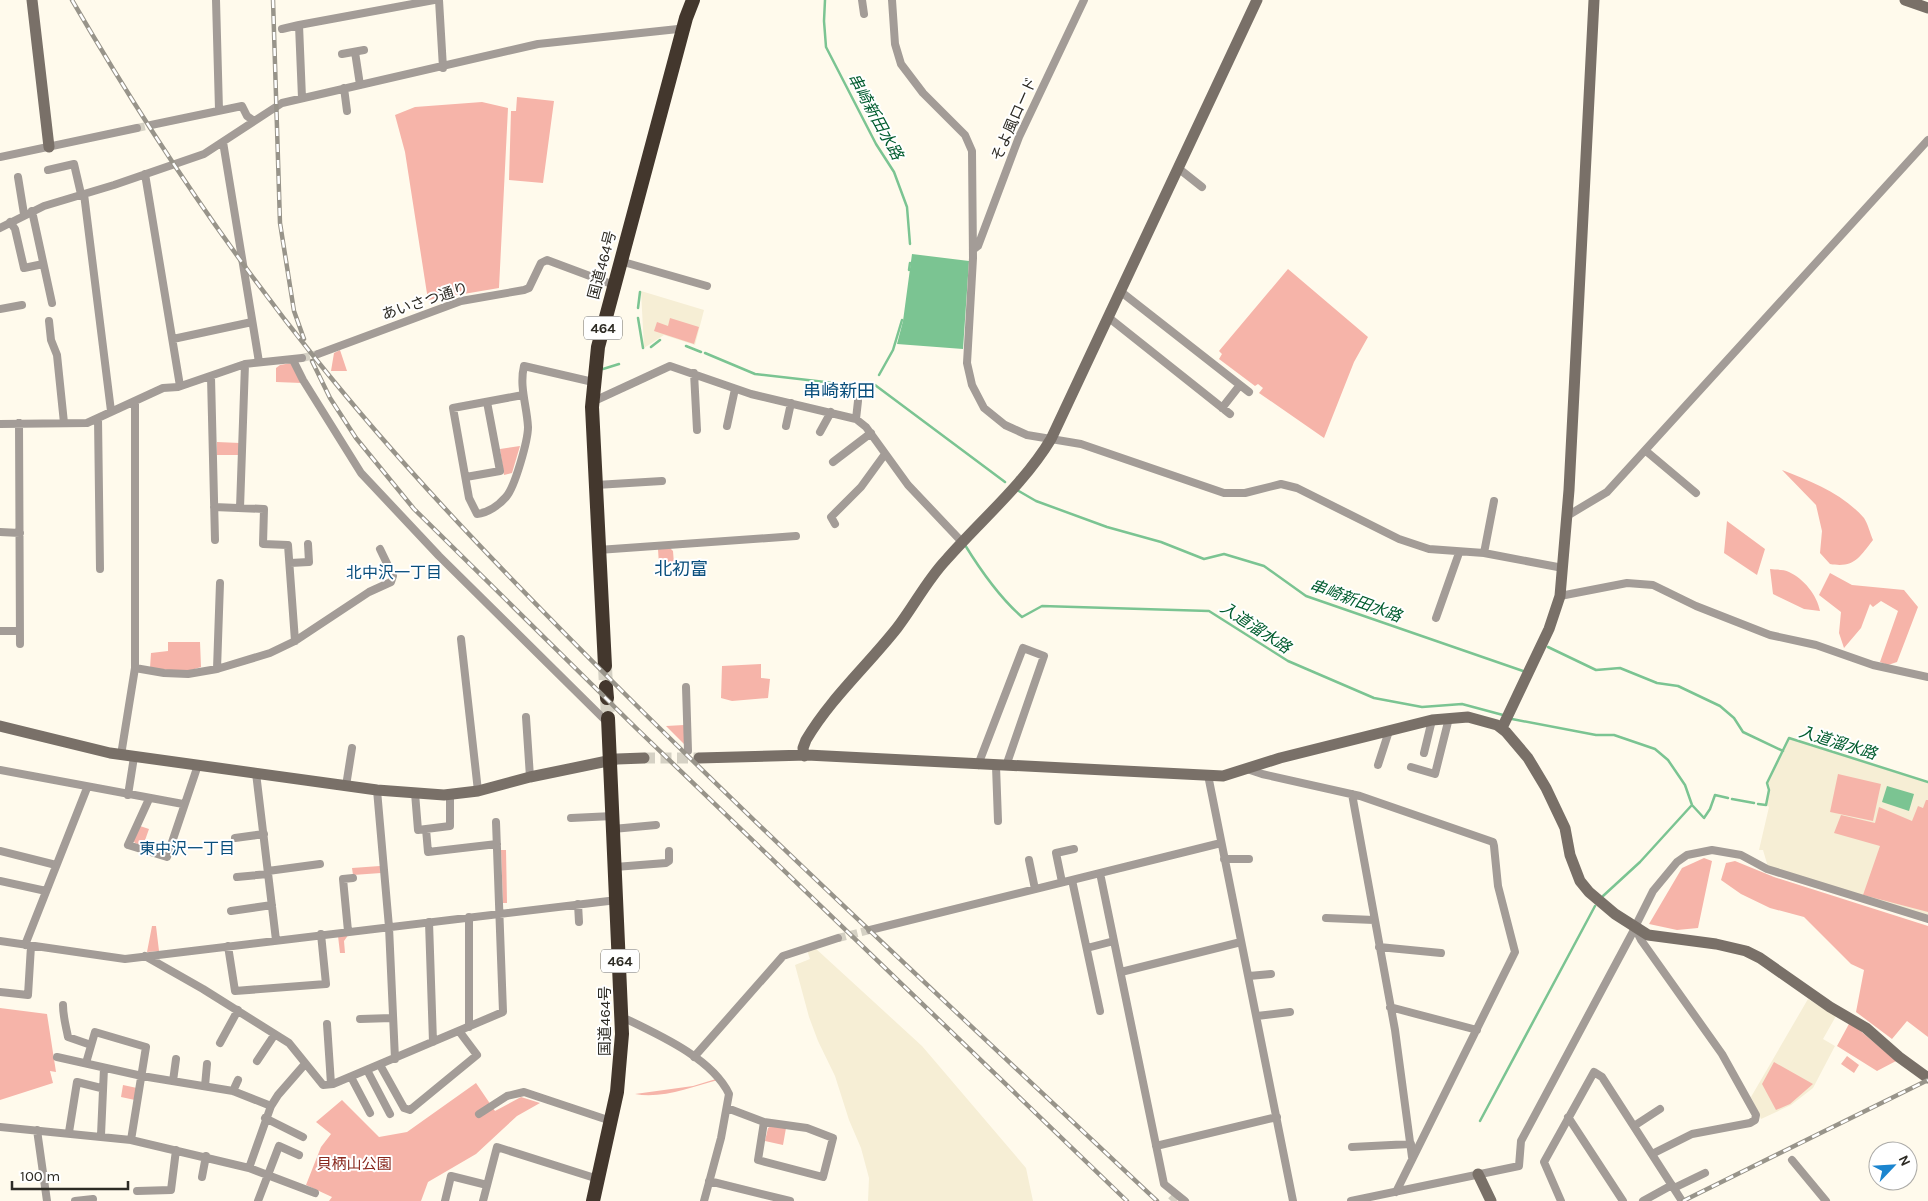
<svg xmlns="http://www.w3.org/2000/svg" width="1928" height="1201" font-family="Karla,'Noto Sans JP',sans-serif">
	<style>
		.built { fill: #f6eed5 }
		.green { fill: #f6b4a9 }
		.water { fill: #7bc492 }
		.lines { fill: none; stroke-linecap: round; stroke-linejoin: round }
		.stream { stroke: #7bc492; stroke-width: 2.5 }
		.street-tunnel { stroke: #d5d1c4; stroke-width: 8; stroke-dasharray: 8 4; stroke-linecap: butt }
		.secondary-tunnel { stroke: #d5d1c4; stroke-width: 11; stroke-dasharray: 11 5.5; stroke-linecap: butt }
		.highway-tunnel { stroke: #d5d1c4; stroke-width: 14; stroke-dasharray: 14 7; stroke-linecap: butt }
		.street { stroke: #a39c97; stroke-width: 8 }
		.secondary { stroke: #797068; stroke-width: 11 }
		.highway { stroke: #43372d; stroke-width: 14 }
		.rail-casing { stroke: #98948a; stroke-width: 4.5 }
		.rail { stroke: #fff; stroke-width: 2.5; stroke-dasharray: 8; stroke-linecap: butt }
		.labels { text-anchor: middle; stroke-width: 4; stroke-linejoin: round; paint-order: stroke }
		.shield { fill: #fff; stroke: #6c6b66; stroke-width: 1 }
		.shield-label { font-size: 14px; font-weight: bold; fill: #2d2b24 }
		.street-label { font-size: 15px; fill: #2d2b24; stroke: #fff }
		.park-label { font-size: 15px; fill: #88271d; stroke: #fff }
		.water-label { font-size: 16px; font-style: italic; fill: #005c2e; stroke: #fff }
		.neighbourhood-label { font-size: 16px; fill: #094e7c; stroke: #fff }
		.quarter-label { font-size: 18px; fill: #094e7c; stroke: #fff }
	</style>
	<rect width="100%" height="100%" fill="#fffaec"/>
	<path class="built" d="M641,291L704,310L695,345L664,335L644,348Z
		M1790,739L1928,783V917L1768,867L1763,850H1759L1769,807L1766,805L1770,787L1768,783Z
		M814,947L922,1046L1026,1168L1033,1201H868L869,1178L861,1148L849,1120L835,1076L818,1041L809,1017L795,965L810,959L807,950Z
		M1808,999L1836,1016L1823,1039L1835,1046L1813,1088L1791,1105L1761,1119L1751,1097Z"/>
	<path class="green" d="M517,97L554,101L543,183L509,180L511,111H516Z
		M482,102L508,108L499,288L428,300L405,152L395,115L415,107Z
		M1288,269L1368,337L1354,362L1324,438L1259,393L1263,388L1258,384L1255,386L1219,359L1222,354L1219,351Z
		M670,318L699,327L694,344L654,331L657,322L668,326Z
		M340,350L347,371H331L334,353Z
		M291,363L302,383L276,382V368L280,365Z
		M217,442L240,443L239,455H217Z
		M520,446L512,473L504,475L500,449Z
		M1782,470C1811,481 1843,494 1864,518C1868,524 1870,533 1873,540C1859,558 1854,568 1830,564L1820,553L1822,531L1816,505Z
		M1727,521L1765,549L1757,575L1724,553Z
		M670,548L673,551L674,564L659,565L658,549Z
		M1770,569C1776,570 1784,569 1789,572C1804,579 1817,595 1820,611L1804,609L1773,594Z
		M1830,573L1852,585L1904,590L1918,607L1897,662L1888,665L1880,662L1898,611L1881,601L1873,607L1870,604L1861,628L1844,648L1839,633L1841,612L1819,595Z
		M168,642H200L201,667L185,672L150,668L151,653L168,651Z
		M761,664V678L770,679L768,698L732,701L721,698L722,666Z
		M684,725V744L666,726Z
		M1838,774L1881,784L1873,821L1830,812Z
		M1926,800H1928V912L1863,895L1880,846L1834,833L1841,815L1875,823L1879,807L1912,821L1918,806L1923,808Z
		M140,826L149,829L143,846L135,843L133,840Z
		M501,850H506L507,903H503Z
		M1704,858L1712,861L1698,928L1677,930L1649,924L1682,868Z
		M1735,861L1774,877L1928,926V1037L1907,1021L1892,1039L1856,1012L1864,970L1851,964L1804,917L1770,908L1741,894L1721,880L1726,863Z
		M380,866L381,873L353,875L352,868Z
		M152,926H156L159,951L147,952Z
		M349,934L344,941L345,953H340L338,936Z
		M0,1008L47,1014L56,1072L50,1071L53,1083L0,1100Z
		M1850,1022L1896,1061L1877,1071L1837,1046Z
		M1847,1056L1859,1065L1854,1073L1841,1064Z
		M1774,1062L1813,1084L1790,1104L1776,1110L1762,1084Z
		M716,1079L718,1080C692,1087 662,1099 635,1094L693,1086Z
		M476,1083L495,1111L521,1097L540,1103L517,1116L476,1154L428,1182L421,1201H329L332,1197L306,1185L321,1147L331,1134L316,1122L342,1100L379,1137L407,1132Z
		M123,1085L137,1088L135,1100L121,1097Z
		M771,1126L786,1128L783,1145L765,1141L768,1128Z"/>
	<path class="water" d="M912,254L969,261L963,349L897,344L903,321Z
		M1887,786L1914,794L1909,811L1882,802Z"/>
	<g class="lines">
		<path class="stream" d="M825,0L824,21L826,47L876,144L894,172L907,207L910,244
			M909,270L910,263
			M638,308L640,292
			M638,318L643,348
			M686,346L701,352
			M651,347L660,340
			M705,353L755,374L834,383
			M603,369L619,364
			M879,375L893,350L902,320
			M875,385L1005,482
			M1017,490L1036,501L1107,527L1161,542L1204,559L1224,554L1264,566L1306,596L1523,671
			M965,545C981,571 999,597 1022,617L1042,606L1209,611L1288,661L1374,698L1422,707L1462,704L1503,715
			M1548,647L1596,670L1620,668L1657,683L1678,686L1720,706L1734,718L1743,732L1783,751
			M1512,719L1596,735H1614L1655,749L1668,760L1685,785L1692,805L1704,818L1710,809L1715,795L1728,798
			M1732,799L1754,803
			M1758,804L1766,805L1769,790L1767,783L1789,738L1928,782
			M1603,896L1640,862L1691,806
			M1480,1121L1595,906"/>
		<path class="street-tunnel" d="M137,128L151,125
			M302,358L318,354
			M838,938L870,930
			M1171,1201L1177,1195"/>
		<path class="secondary-tunnel" d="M644,758H699"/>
		<path class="highway-tunnel" d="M605,666L606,687
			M607,698L608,718"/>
		<path class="street" d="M216,0L219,110
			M439,0L443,68
			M862,0L864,14
			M892,0L895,44L901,64L923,93L965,135L972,151L973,258L967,363L972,385L984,408L1005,425L1027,435L1081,444L1224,493H1245L1281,484L1297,488L1399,539L1429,549L1484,553L1563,568
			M282,29L299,25
			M355,52L360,85
			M342,54L364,50
			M344,88L347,111
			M302,98L299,25L434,0
			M151,125L242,106L247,116L254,121
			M223,142L259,362
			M0,157L137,128
			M1178,168L1202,187
			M48,170L74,164L81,194
			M145,174L180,386
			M18,177L24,214
			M84,194L111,411
			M32,211L52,303
			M10,222L15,229L24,268L43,264
			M0,228L44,206L114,185L204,154L282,103L538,44L678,29L682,31
			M973,250L978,246L1019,137L1084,0
			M620,261L707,286
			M1120,291L1240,385L1222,408
			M0,309L22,305
			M1108,317L1230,414
			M49,321L51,340L57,355L64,423
			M173,339L252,322
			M318,354L461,301L524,290L529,288L541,263L547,260L614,285
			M293,360L303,380L361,473L439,556L608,723
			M694,373L697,430
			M211,377L215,540
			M1240,385L1249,392
			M523,395L453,408L469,498L477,514C488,513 499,505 506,497C515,487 528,440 528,427C527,406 519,387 524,366L593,382
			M592,402L670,366L751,394L856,419L866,427L908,485L962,542
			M98,418L100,569
			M856,419L858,401
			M19,423L20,644
			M0,424L87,423L163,388L178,387L245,364L302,358
			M727,426L735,389
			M786,426L791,403
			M820,432L831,412
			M1646,451L1696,493
			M833,462L871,433
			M466,477L500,471L487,402
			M596,485L662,481
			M214,507L264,509L263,544L288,545L295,641
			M240,508L245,364
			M1567,516L1607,492L1928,140
			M835,524L831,517L861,487L885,454
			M0,532L20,533
			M598,550L796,536
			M1484,553L1494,501
			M290,563L309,562L308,544
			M1560,596L1627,583L1653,585L1696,606L1770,635L1816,645L1873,665L1928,677
			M1436,618L1459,553
			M0,631H19
			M461,639L478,791
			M135,668L164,673L188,674L217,669L270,653L295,641L369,592L391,582L393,576L380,549
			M217,669L220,583
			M686,687L688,751
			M526,717L530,777
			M1424,753L1432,720
			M121,755L135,668V401
			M978,765L1023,648L1044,656L1006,766
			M1378,765L1389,731
			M996,766L998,821
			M1411,767L1435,774L1449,718
			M1247,769L1262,774L1360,796L1493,842L1494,846L1498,886L1515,952L1396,1192
			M0,770L183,804
			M256,773L276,940
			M1208,775L1293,1201
			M346,786L352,748
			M377,790L389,927L395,1059
			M415,793L418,830L450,826V795
			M1352,794L1395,1030L1412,1157
			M128,795L134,757
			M149,799L128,845L167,857L198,765
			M571,818L613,816
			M426,829L428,852L497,844
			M613,829L656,825
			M235,838L264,834
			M0,851L56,865
			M1224,859H1249
			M1029,860L1035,889
			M615,867L666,863L669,861V851
			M268,871L320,864
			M1100,873L1164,1184L1185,1201
			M237,877L268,874
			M1072,880L1100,1011
			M0,881L46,891
			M1062,882L1056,853L1074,849
			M578,904L579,922
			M231,911L272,905
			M469,917V1027
			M1326,918L1374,920
			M429,922L433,1042
			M1635,927L1653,891L1677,862L1687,855L1712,850L1741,855L1767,869L1928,919
			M1635,928L1641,940L1722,1054L1756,1115L1755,1120L1750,1123L1692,1134L1652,1154
			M870,930L1221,843
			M348,931L343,879L353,878
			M0,941L125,959L617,900
			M25,945L87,788
			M228,946L235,991L326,984L321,934
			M1379,947L1441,953
			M1087,948L1114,941
			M145,956L203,989L289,1043L323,1085L333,1084L503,1012L496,822
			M1121,972L1241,942
			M1249,976L1271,974
			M0,992L28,995L31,946
			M63,1005C63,1017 66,1026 68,1037L91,1045
			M1390,1007L1477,1030
			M1257,1016L1290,1012
			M622,1017C657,1034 712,1058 729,1094L721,1138L704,1201
			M360,1019L392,1018
			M327,1024L331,1084
			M220,1043L238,1010
			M57,1057L142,1076L233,1091L271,1106
			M694,1057L783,956L838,938
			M257,1061L275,1034
			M86,1063L95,1032L146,1047L131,1140
			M380,1065L404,1108L410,1110L477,1055L459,1031
			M367,1070L390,1114
			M351,1077L370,1113
			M173,1081L176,1059
			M205,1086L207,1064
			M233,1091L238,1080
			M727,1108L764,1122L807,1128L833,1138L823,1177L758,1160L764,1122
			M479,1114L507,1096L524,1092L611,1121
			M1568,1117L1623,1201
			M265,1118L303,1137
			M1634,1126L1660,1109
			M0,1127L131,1140L249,1168L315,1193
			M37,1130L47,1201
			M69,1132L77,1082L101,1088
			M101,1135L104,1068
			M1156,1146L1277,1117
			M1352,1147L1411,1144
			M1792,1160L1826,1201
			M249,1168L271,1106L278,1095L305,1064
			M202,1177L206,1156
			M709,1181L790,1201
			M1674,1188L1705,1173
			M137,1191L171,1190L176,1150
			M75,1201L93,1199
			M258,1201L279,1146L299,1155
			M445,1201L451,1176L487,1185
			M483,1201L497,1147L598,1179
			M1351,1201L1519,1166L1521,1141L1635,928
			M1561,1201L1544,1162L1594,1072L1602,1077L1682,1201
			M1643,1201L1672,1185"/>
		<path class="secondary" d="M32,0L49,147
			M1905,0L1928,8
			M0,726L110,753L377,790L444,795L478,791L530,777L617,759L644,758
			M1502,728L1549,629L1560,596L1569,490L1594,0
			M804,756L803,748L806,740C831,698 867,666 897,628C914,606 927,580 946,560C981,520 1024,484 1051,439L1257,0
			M699,758L807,755L1223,776L1280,758L1432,720L1468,717L1497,725L1506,732L1528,758L1546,788L1565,828L1570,855L1580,881L1589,892L1615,914L1648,935L1716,944L1746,951L1760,958L1830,1007L1866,1028L1899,1057L1928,1078
			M1478,1174L1491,1201"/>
		<path class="highway" d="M605,666L592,407L598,347L686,18L693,0
			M606,687L607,698
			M593,1201L617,1092L622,1034L608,718"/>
		<g class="rail-casing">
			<path id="rail" d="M72,0C144,124 225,246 315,358C410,477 517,586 625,694C799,867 979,1033 1157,1201
				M273,0L280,223L294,311L304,339
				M312,361L330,398L356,438L414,509L636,728L1127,1201
				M1683,1201L1928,1080"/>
		</g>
		<use href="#rail" class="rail"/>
	</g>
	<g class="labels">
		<g class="shield">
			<rect x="584" y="316.5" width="38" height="23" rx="4"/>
			<rect x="601" y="949.5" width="38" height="23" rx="4"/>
		</g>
		<g class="shield-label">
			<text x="603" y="333">464</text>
			<text x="620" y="966">464</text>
		</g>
		<g class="street-label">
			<text transform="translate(1014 119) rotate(-66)" y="5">そよ風ロード</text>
			<text transform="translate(602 265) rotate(-75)" y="5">国道464号</text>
			<text transform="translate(425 301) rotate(-18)" y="5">あいさつ通り</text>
			<text transform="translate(605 1021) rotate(-90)" y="5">国道464号</text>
		</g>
		<g class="park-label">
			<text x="354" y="1169">貝柄山公園</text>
		</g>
		<g class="water-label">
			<text transform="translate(876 116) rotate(61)" y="6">串崎新田水路</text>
			<text transform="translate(1356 600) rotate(20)" y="6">串崎新田水路</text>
			<text transform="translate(1256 627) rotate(33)" y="6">入道溜水路</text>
			<text transform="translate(1838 742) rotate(17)" y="6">入道溜水路</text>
		</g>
		<g class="neighbourhood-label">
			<text x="394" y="578">北中沢一丁目</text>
			<text x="187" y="854">東中沢一丁目</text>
		</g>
		<g class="quarter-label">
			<text x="839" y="397">串崎新田</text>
			<text x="681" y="575">北初富</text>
		</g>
	</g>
	<g transform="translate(1893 1166) rotate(65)"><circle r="24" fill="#ffffff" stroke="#abaaa7"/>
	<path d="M0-4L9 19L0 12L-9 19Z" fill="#1b85cf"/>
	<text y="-8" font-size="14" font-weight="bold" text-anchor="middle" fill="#2d2b24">N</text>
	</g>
	<path d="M12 1181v8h116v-8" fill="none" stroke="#2d2b24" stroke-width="2.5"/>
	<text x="20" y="1181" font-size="15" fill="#2d2b24" stroke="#ffffff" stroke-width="4" paint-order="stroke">100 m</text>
</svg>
